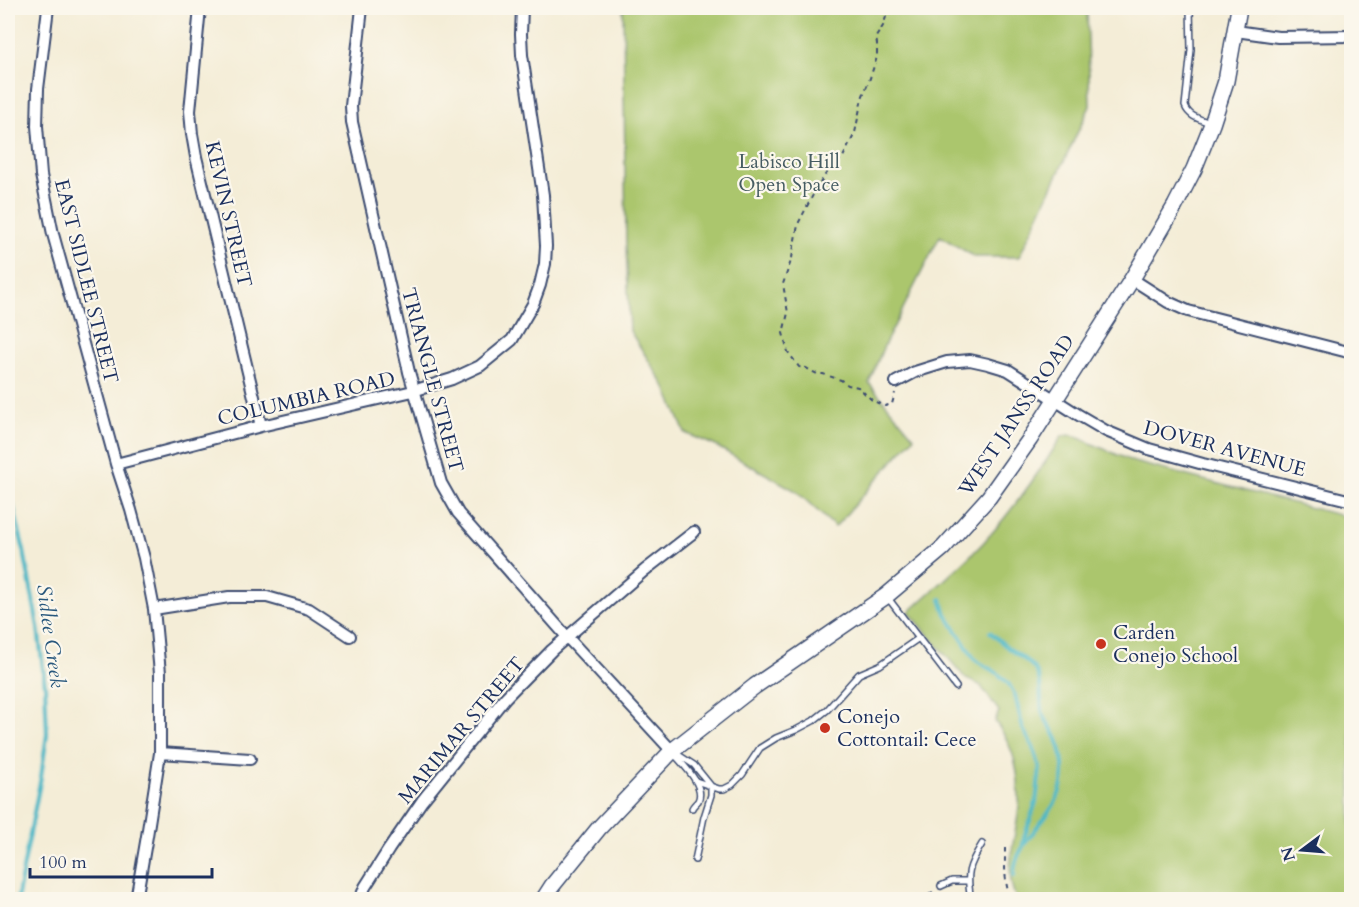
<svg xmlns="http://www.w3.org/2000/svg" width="1359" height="907" font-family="Cardo,serif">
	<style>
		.green { fill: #abc66d; stroke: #637a66; stroke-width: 1.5 }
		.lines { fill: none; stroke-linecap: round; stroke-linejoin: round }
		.stream { stroke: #4ab7c6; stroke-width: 4 }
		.lane-casing { stroke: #3c4c70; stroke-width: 8 }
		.street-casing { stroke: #3c4c70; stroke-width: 14 }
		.secondary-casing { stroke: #3c4c70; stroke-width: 18 }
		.path { stroke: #3c4c70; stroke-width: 2; stroke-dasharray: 4.5 4.5; stroke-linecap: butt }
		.lane { stroke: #fff; stroke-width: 5 }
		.street { stroke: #fff; stroke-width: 10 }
		.secondary { stroke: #fff; stroke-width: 15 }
		.poi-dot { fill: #c8321e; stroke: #fbf7ec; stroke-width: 2 }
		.labels { text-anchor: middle; stroke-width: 4.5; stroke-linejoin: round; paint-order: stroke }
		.park-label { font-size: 20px; fill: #465c62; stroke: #fbf7ec }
		.street-label { font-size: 20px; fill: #1b2f5e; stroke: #fbf7ec }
		.poi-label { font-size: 20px; fill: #1b2f5e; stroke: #fbf7ec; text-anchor: start }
		.water-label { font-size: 21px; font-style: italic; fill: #29587d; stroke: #fbf7ec }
	</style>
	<rect width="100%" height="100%" fill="#fbf7ec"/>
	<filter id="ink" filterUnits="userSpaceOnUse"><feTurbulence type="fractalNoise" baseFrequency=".0167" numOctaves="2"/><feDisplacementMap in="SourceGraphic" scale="12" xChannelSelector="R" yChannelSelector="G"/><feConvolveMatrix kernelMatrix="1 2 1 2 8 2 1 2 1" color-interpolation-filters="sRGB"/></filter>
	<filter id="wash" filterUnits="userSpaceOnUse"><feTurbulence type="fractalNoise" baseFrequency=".008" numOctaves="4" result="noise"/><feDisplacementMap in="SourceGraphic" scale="24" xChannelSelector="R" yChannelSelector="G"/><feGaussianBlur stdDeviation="1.35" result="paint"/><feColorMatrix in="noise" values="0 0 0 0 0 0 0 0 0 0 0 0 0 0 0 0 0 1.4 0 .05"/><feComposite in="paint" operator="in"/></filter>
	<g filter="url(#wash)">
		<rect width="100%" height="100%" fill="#f4edd7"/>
		<path class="green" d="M623,8H1087L1090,106L1019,257H975L940,236L883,348L869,383L914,437L835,527L796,491L714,445L685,433L666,388L630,331L626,244Z
			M1072,435L1134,462L1351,518V899H1017C1001,872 1018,833 1019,804C1019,786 1017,761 1009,745C1006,736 1000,729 995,721L999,711L980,685L966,679L909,612C934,589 960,567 983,543C1013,510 1039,473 1062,436Z"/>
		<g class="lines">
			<path class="stream" d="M8,484L24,551L38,627L45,686L47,734L41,777L17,900
				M941,599L946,614L975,660L997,673L1008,683L1015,695L1023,729L1033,747L1040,768L1036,802L1024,838L1022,849
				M990,632C997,638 1004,645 1011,650C1018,655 1027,660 1033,667C1044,679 1039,697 1042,711C1044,718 1049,725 1053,731C1065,753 1067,779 1056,801C1043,826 1013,847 1014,876"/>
		</g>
	</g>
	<g filter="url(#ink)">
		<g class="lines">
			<g class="lane-casing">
				<path id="lane" d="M1190,8L1191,50L1185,106C1189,117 1200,119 1210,123
					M888,598L956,687
					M674,752L694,765L711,786V795L704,817L695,860
					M675,755C683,765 706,786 698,801C698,801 692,807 692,808
					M696,781L719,789H724L732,785L742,775L760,748L776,738L796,730L813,721L827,710L859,674L880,665L919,638
					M941,886L952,881H967
					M971,900C966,873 968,867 982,844"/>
			</g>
			<g class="street-casing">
				<path id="street" d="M48,8L38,89L37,126L41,175L53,234L116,464L131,510L144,558L154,609L160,673V753L147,836L136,900
					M200,8L190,111L192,134L196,157L261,426
					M362,8L351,106L352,122L409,372L441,483L458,513L568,638L672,751
					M1236,31L1278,37L1352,36
					M1132,279L1168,302L1188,311L1352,353
					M896,382L915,372L947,362L970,360L988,364L1008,370L1077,414L1106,431L1149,449L1203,464L1352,501
					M116,464L261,426L413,391L452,379L480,366L512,340L533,304L540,285L545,264L546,246L543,195L522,55L521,34L522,8
					M154,609L229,597H267L309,609L350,636
					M160,753L250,759
					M136,897L149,900
					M360,900L365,887L389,849L422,801L505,698L552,650L645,570L694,532"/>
			</g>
			<g class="secondary-casing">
				<path id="secondary" d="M543,900L552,886L599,828L672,751L755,686L886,596L943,548L989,497L1030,439L1132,279L1175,206L1194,169L1212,124L1226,81L1239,8"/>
			</g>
			<path class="path" d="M889,8L883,26L876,37L877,44V57L869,81L862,98L855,133L843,157L825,175L815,191L799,222L796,234L792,258L783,284L788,313L783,333L788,352L799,367L806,368L817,374H823L841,380L848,385L858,387L873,401L885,406L892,404L895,393
				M1005,848C1005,866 1004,883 1011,900
				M922,900L934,891"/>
			<use href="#lane" class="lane"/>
			<use href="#street" class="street"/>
			<use href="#secondary" class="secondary"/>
		</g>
	</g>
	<g class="poi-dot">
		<circle cx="1101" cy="644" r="6"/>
		<circle cx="825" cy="728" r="6"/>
	</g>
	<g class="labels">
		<g class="park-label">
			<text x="789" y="168">Labisco Hill<tspan x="789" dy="23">Open Space</tspan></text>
		</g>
		<g class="street-label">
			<text transform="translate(229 214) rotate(77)" y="7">KEVIN STREET</text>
			<text transform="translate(87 281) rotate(76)" y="7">EAST SIDLEE STREET</text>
			<text transform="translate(433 380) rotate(75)" y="7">TRIANGLE STREET</text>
			<text transform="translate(306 398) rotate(-13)" y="7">COLUMBIA ROAD</text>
			<text transform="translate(1016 415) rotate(-56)" y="7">WEST JANSS ROAD</text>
			<text transform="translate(1225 448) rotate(15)" y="7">DOVER AVENUE</text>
			<text transform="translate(461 730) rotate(-50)" y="7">MARIMAR STREET</text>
		</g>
		<g class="poi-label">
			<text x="1113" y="639">Carden<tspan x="1113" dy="23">Conejo School</tspan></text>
			<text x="837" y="723">Conejo<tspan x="837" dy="23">Cottontail: Cece</tspan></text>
		</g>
		<g class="water-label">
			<text transform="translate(51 636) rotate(82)" y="7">Sidlee Creek</text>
		</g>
	</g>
	<rect width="1359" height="907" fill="none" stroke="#fbf7ec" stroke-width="30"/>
	<g transform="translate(1302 850) rotate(254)" stroke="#fbf7ec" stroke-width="4.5" paint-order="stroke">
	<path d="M0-4.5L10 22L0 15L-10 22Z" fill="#1b2f5e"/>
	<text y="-9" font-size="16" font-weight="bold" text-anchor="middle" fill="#1b2f5e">N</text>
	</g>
	<path d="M30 868v9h182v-9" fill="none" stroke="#1b2f5e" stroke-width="3"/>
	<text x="39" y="868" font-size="18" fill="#1b2f5e" stroke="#fbf7ec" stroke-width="4.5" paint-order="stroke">100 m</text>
</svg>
